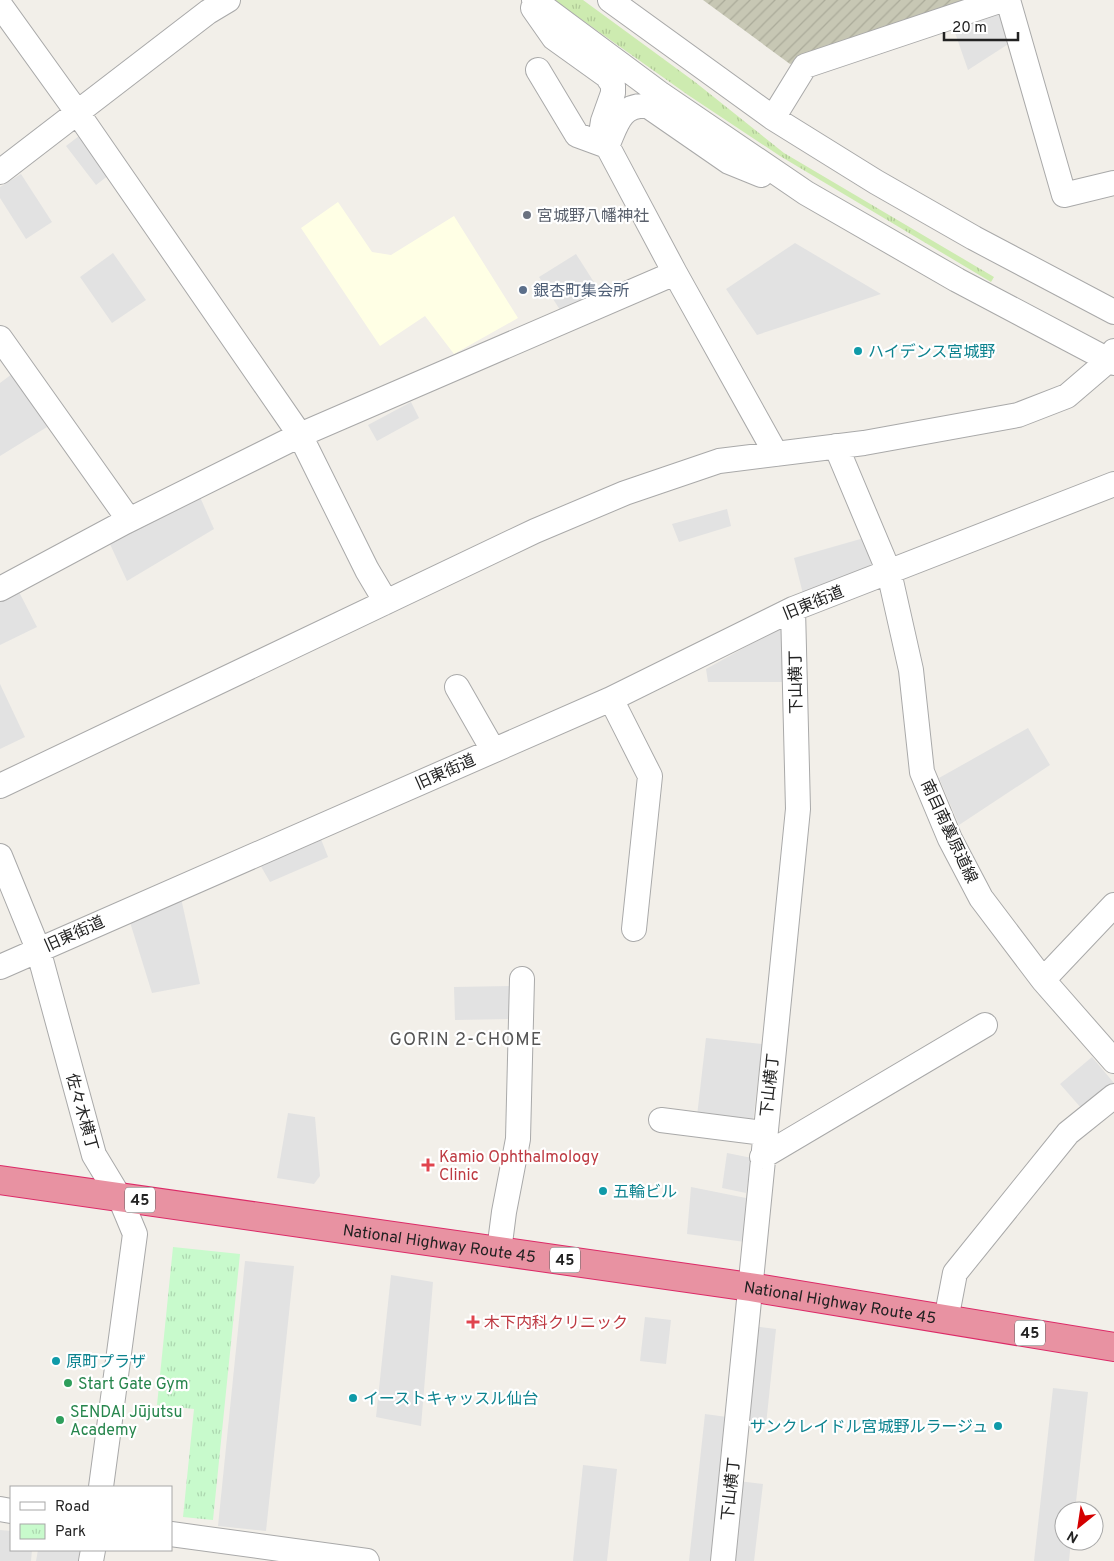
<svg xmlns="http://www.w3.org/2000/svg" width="1114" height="1561" font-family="Overpass,'Noto Sans JP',sans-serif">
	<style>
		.education { fill: #ffffe5 }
		.construction { fill: url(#construction-furrows) }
		.grass { fill: url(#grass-tufts) }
		.park { fill: url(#park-tufts) }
		.parking { fill: #e2e2e2 }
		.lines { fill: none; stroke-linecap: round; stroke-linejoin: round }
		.minor-casing { stroke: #a9a9a9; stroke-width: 26 }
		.highway-casing { stroke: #dc2a67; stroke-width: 30 }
		.minor { stroke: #fff; stroke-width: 24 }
		.highway { stroke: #e892a2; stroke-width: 28 }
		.worship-dot { fill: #6b7280; stroke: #fff; stroke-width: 2 }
		.service-dot { fill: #5c6f8a; stroke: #fff; stroke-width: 2 }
		.culture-dot { fill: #0f9aa8; stroke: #fff; stroke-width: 2 }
		.health-dot { fill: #e0444e; stroke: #fff; stroke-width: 2 }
		.leisure-dot { fill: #2e9e5b; stroke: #fff; stroke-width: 2 }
		.labels { text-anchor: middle; stroke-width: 4.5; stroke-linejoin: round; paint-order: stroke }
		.shield { fill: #fff; stroke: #646464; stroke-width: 1 }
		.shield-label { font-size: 15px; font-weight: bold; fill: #222 }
		.worship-label { font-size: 16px; fill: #5b616d; stroke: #fff; text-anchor: start }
		.service-label { font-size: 16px; fill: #4e5e75; stroke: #fff; text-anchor: start }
		.culture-label { font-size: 16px; fill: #0d838f; stroke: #fff; text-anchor: start }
		.street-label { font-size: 16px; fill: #222; stroke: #fff }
		.health-label { font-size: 16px; fill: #be3a42; stroke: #fff; text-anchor: start }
		.leisure-label { font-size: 16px; fill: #27864d; stroke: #fff; text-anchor: start }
		.neighbourhood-label { font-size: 18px; letter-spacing: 1px; fill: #555; stroke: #fff }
	</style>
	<defs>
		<pattern id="construction-furrows" width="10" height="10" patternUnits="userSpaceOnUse" patternTransform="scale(1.25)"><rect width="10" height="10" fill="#c7c7b4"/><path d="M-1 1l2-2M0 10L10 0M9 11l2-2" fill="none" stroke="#abab9a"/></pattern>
		<pattern id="grass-tufts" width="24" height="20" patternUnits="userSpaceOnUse" patternTransform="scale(1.25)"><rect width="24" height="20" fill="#cdebb0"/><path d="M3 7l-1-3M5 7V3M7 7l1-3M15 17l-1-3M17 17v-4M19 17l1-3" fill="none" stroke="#b0c997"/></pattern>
		<pattern id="park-tufts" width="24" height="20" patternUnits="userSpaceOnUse" patternTransform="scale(1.25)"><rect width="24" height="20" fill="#c8facc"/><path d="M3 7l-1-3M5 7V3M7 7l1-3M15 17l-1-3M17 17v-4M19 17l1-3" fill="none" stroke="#acd6af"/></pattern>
	</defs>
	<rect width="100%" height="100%" fill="#f2efe9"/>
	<path class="education" d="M338,202L372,252L391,255L454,216L518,318L454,354L425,316L380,346L301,228Z"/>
	<path class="construction" d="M703,0H981L790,64Z"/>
	<path class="grass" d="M554,0H583L695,82L784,153L994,277L991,282L780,156L688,95Z"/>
	<path class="park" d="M173,1247L240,1254L213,1520L183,1517L194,1409L157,1405Z"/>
	<path class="parking" d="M1001,7L1013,41L968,70L952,24Z
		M79,136L109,175L96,185L66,146Z
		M21,174L52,222L26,239L0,198V187Z
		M795,243L881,294L757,335L726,289Z
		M113,253L146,300L112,323L80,277Z
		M576,254L599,290L562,313L539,277Z
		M12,374L47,427L0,456V383Z
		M411,402L419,418L377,441L368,425Z
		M200,497L214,529L127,581L109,542Z
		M727,509L731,526L679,542L672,524Z
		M864,538L874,570L804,598L794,558Z
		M19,592L37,627L0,645V602Z
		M785,625L790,682H708L706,669Z
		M0,684L25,737L0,749Z
		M1028,728L1050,765L959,825L939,778Z
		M319,834L328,857L270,882L259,863Z
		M181,898L200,984L152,993L129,919Z
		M511,986L512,1019L455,1020L454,987Z
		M706,1038L762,1044L753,1122L697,1116Z
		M1092,1057L1114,1083L1082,1109L1060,1084Z
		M288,1113L315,1117L320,1176L314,1184L277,1178Z
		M727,1153L752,1158L746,1193L722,1188Z
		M691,1187L746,1198L745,1242L687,1234Z
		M245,1261L294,1266L266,1531L218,1526Z
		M391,1275L433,1282L421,1426L376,1417Z
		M645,1317L671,1320L666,1364L640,1361Z
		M753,1326L776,1329L766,1425L742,1423Z
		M1053,1388L1088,1392L1075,1511H1064V1541H1071L1069,1561H1034Z
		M705,1414L727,1417L712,1561H689Z
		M583,1465L617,1469L607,1561H573Z
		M738,1481L763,1484L754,1561H729Z
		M0,1530L11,1531V1550H32L31,1561H0Z
		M38,1550H80L78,1561H36Z"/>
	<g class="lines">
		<g class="minor-casing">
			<path id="minor" d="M534,0L659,93L806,193L957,280L1114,363
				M610,0L773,118L876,182L974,238L1114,312
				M1008,0L1064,195L1114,183
				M0,5L77,112L300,435L367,570L386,602
				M533,8L554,38L607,76L613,85V93L603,121L601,134L675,273L776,454
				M538,70L577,135L607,146
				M773,118L805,66L1002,0
				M608,144C617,123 621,104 648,106L729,162L761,175
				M0,172L208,12L228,0
				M0,338L129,520
				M836,446L889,572L911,670L922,772L950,839L981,898L1043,980L1114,1061
				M0,589L125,522L300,435L675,273
				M457,687L493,750
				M611,699L650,776L634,929
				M0,786L535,531L625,493L719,461L864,443L1018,415L1067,396L1109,360L1114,351
				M0,856L38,949L94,1155L120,1198L135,1234L101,1487
				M0,967L611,699L793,609L1114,484
				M1043,980L1114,905
				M661,1120L764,1133
				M762,1157L985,1025
				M499,1251L504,1212L518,1139L522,979
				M946,1320L955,1273L1068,1133L1114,1096
				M0,1509L11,1511
				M171,1534L367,1561
				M91,1561L93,1550
				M723,1561L798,809L793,609"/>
		</g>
		<g class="highway-casing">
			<g id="highway">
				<path id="s1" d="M0,1180L750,1287L1114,1347"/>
			</g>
		</g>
		<use href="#minor" class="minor"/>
		<use href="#highway" class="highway"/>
	</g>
	<circle class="worship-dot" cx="527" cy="215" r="5"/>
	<circle class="service-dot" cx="523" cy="290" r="5"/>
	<g class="culture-dot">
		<circle cx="858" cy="351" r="5"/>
		<circle cx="603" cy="1191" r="5"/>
		<circle cx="56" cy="1361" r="5"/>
		<circle cx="353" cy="1398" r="5"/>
		<circle cx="998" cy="1426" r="5"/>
	</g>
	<g class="health-dot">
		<path d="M425.5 1157.5h5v5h5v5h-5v5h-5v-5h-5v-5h5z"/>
		<path d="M470.5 1314.5h5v5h5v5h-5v5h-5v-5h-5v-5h5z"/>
	</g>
	<g class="leisure-dot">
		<circle cx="68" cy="1383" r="5"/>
		<circle cx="60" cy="1420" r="5"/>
	</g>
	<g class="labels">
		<g class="shield">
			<rect x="125" y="1187.5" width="30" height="25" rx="4"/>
			<rect x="550" y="1247.5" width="30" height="25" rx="4"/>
			<rect x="1015" y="1320.5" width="30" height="25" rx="4"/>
		</g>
		<g class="shield-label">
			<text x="140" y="1205">45</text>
			<text x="565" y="1265">45</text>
			<text x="1030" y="1338">45</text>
		</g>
		<g class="worship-label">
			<text x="537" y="221">宮城野八幡神社</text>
		</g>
		<g class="service-label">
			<text x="533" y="296">銀杏町集会所</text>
		</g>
		<g class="culture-label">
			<text x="868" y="357">ハイデンス宮城野</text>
			<text x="613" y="1197">五輪ビル</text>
			<text x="66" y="1367">原町プラザ</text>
			<text x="363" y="1404">イーストキャッスル仙台</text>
			<text x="988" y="1432" text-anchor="end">サンクレイドル宮城野ルラージュ</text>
		</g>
		<g class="street-label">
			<text transform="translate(813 602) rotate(-22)" y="6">旧東街道</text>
			<text transform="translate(795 682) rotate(-91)" y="6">下山横丁</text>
			<text transform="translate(445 771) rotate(-24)" y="6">旧東街道</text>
			<text transform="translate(950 831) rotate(65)" y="6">南目南裏原道線</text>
			<text transform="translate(74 933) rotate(-24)" y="6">旧東街道</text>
			<text transform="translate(769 1085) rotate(-84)" y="6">下山横丁</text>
			<text transform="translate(83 1112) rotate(74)" y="6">佐々木横丁</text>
			<text dy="6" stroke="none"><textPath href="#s1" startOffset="444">National Highway Route 45</textPath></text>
			<text dy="6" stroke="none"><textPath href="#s1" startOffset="849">National Highway Route 45</textPath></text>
			<text transform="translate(730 1489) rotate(-84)" y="6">下山横丁</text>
		</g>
		<g class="health-label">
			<text x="439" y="1162">Kamio Ophthalmology<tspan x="439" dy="18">Clinic</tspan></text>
			<text x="484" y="1328">木下内科クリニック</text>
		</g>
		<g class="leisure-label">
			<text x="78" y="1389">Start Gate Gym</text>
			<text x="70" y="1417">SENDAI Jūjutsu<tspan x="70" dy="18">Academy</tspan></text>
		</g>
		<g class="neighbourhood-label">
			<text x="466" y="1045">GORIN 2-CHOME</text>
		</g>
	</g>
	<rect x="10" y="1486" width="162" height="65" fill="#ffffff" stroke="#a7a7a7"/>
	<rect x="20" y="1502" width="25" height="8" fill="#ffffff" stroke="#a7a7a7"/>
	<text x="55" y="1511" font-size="15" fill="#222222">Road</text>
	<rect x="20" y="1524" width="25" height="15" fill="url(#park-tufts)" stroke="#a7a7a7"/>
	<text x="55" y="1536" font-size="15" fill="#222222">Park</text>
	<g transform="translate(1079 1526) rotate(210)"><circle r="24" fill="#ffffff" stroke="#a7a7a7"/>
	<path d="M0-4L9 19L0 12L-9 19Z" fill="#d40000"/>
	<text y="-8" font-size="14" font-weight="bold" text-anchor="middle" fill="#222222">N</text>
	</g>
	<path d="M944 32v8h74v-8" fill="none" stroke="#222222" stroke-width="2.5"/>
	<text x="952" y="32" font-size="15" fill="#222222" stroke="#ffffff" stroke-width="4" paint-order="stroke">20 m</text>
</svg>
